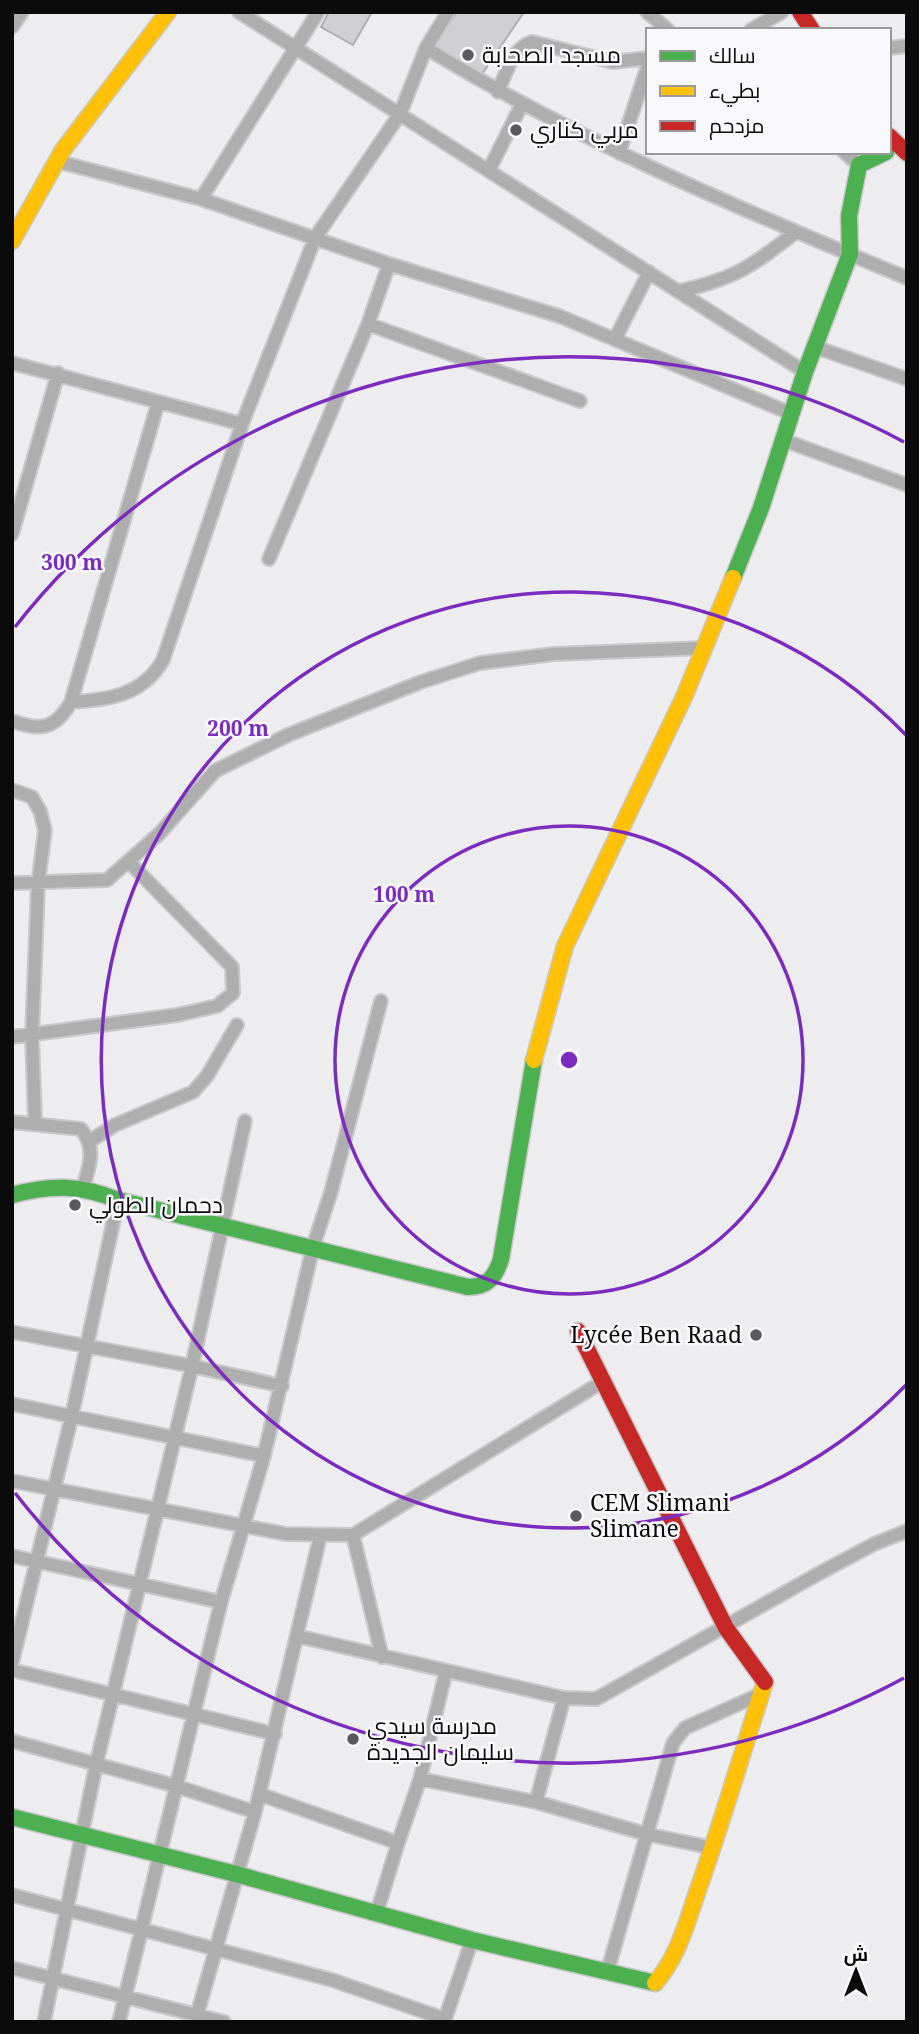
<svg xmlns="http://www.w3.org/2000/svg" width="919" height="2034" font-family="'Noto Serif',Cairo,serif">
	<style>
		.building { fill: #d0d0d2; stroke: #afafb1; stroke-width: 2 }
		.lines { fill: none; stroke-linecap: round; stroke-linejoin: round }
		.street-casing { stroke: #c9c9cb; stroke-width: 16 }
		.fast-casing { stroke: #c9c9cb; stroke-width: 19 }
		.slow-casing { stroke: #c9c9cb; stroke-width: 19 }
		.jam-casing { stroke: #c9c9cb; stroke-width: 19 }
		.street { stroke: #aeaeae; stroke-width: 12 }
		.fast { stroke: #4caf50; stroke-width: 16 }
		.slow { stroke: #ffc107; stroke-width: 16 }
		.jam { stroke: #c62828; stroke-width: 16 }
		.ring { fill: none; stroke: #7b2cbf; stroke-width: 3.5 }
		.poi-dot { fill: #5a5a5b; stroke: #f9f9fd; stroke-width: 2.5 }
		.labels { text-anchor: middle; stroke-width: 5; stroke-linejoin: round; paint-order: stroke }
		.poi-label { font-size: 23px; fill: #0b0b0c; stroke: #f9f9fd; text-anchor: start }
		.centre { fill: #7b2cbf; stroke: #f9f9fd; stroke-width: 3.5 }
		.ring-label { font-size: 21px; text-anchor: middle; font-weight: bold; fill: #7b2cbf; stroke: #f9f9fd; stroke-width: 5; stroke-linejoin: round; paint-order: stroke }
	</style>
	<rect width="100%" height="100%" fill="#ededef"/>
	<path class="building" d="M329,12H372L353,45L321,27Z
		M457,12H524L480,77L434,46Z"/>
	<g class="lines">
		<g class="street-casing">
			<path id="street" d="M239,12L805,372
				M647,12L668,30
				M12,27L22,12
				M751,30L782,12
				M426,48C578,141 742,210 907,278
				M889,48L907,46
				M498,92C506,74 512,48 532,42L613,62L648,58
				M844,152L859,165
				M619,153L648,65
				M56,161L201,199L389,264L559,316L792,414
				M489,170L522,104
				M201,199L318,12
				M679,291C735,279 752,266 796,232
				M368,324L580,401
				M615,339L649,272
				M815,347L907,379
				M12,363L242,424
				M783,440L907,485
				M12,534L58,373
				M269,559L368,324L389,264
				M71,702C109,700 143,695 163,660L242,424L315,238L400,114L426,48L448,12
				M12,721C42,732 56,728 71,702L158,403
				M12,790L32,797L40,811L45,830L38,884L32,1036L35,1122
				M12,883L107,880L159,834L215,771L288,735L421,682L480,663L554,654L704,648
				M12,1037L177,1015L217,1006L233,993L232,967L129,862
				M12,1122L81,1129C96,1148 90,1163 84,1185
				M90,1141L115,1125L193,1092L207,1076L237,1025
				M12,1332L192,1366L282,1386
				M12,1404L264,1456
				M12,1481L286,1534L353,1535L602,1382
				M353,1535L382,1657
				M12,1556L221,1602
				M297,1636L564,1698L596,1699L818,1574L874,1544L907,1531
				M12,1663L72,1415L118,1200
				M12,1670L275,1734
				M12,1741L176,1786L255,1812
				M420,1779L536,1802L646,1834L713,1848
				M259,1794L398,1843L420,1779L446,1671
				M536,1802L564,1698
				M12,1895L332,1980L445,2019
				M377,1912L398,1843
				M12,1968L224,2022
				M607,1973L673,1743L685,1728L763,1693
				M44,2022L96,1765L192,1366L245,1121
				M119,2022L221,1602L264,1456L313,1247L331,1192L381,1001
				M195,2022L255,1812L320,1537
				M444,2022L472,1940"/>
		</g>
		<g class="fast-casing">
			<path id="fast" d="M733,578L761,508L805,372L850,254L849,216L859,165L886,152
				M12,1195C51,1184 80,1185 118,1200L468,1287C488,1287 495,1277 501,1259L534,1060
				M12,1817L236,1874L472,1940L655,1983"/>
		</g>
		<g class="slow-casing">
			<path id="slow" d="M12,241L63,150L168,12
				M534,1060L565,946L684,697L733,578
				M655,1983C679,1956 687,1921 699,1887C723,1819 743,1750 765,1682"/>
		</g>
		<g class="jam-casing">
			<path id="jam" d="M800,12L812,30
				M889,136L907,153
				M578,1331L726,1628L765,1682"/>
		</g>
		<use href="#street" class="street"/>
		<use href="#fast" class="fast"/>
		<use href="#slow" class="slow"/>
		<use href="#jam" class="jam"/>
	</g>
	<g class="ring">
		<circle cx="569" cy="1060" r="234"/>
		<path d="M906 1385A468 468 0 1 1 906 735"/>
		<path d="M904 1678A703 703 0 0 1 15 1493M15 627A703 703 0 0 1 904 442"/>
	</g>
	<g class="poi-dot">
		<circle cx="468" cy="55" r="7"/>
		<circle cx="516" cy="130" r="7"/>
		<circle cx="75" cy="1205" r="7"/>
		<circle cx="756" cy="1335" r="7"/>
		<circle cx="576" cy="1516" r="7"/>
		<circle cx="353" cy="1739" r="7"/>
	</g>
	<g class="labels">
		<g class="poi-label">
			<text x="482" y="63">مسجد الصحابة</text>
			<text x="530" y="138">مربي كناري</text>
			<text x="89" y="1213">دحمان الطولي</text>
			<text x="742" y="1343" text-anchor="end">Lycée Ben Raad</text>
			<text x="590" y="1511">CEM Slimani<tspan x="590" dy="26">Slimane</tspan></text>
			<text x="367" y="1734">مدرسة سيدي<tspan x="367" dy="26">سليمان الجديدة</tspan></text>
		</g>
	</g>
	<circle cx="569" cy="1060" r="10" class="centre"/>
	<g class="ring-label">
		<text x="72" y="570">300 m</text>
		<text x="238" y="736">200 m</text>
		<text x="404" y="902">100 m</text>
	</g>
	<rect width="919" height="2034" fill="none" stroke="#0b0b0c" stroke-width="28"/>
	<rect x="646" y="28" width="245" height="126" fill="#f9f9fd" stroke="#9a9a9d" stroke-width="2"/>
	<rect x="660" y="51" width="35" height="10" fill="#4caf50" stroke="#9a9a9d" stroke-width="2"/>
	<text x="709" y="63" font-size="21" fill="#0b0b0c">سالك</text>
	<rect x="660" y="86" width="35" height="10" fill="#ffc107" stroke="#9a9a9d" stroke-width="2"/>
	<text x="709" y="98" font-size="21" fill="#0b0b0c">بطيء</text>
	<rect x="660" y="121" width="35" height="10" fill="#c62828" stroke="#9a9a9d" stroke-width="2"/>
	<text x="709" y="133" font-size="21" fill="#0b0b0c">مزدحم</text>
	<g transform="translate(856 1971)" stroke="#f9f9fd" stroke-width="5" paint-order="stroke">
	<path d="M0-5L12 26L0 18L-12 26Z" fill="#0b0b0c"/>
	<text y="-10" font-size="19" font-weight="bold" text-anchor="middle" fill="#0b0b0c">ش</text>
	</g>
</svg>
